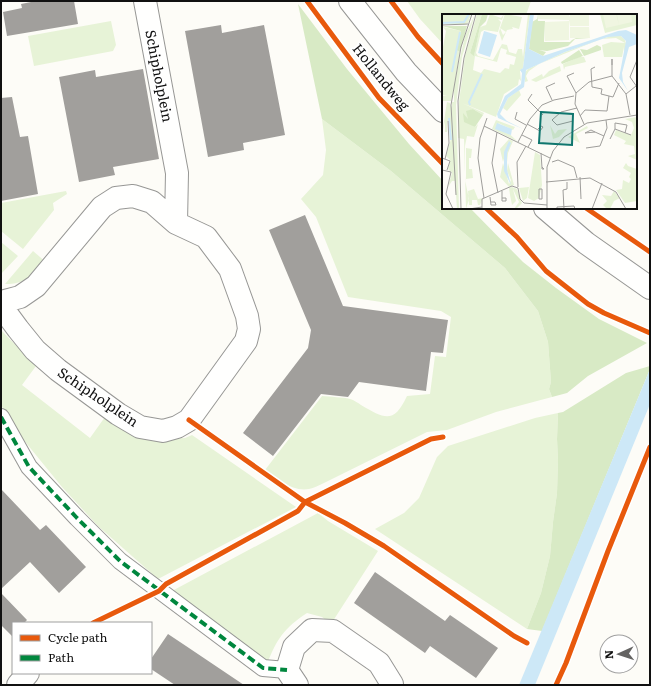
<svg xmlns="http://www.w3.org/2000/svg" width="651" height="686" font-family="Literata,serif">
	<style>
		.green { fill: #e7f3d7 }
		.forest { fill: #d8eac5 }
		.water { fill: #cde8f7 }
		.building { fill: #a19f9c }
		.lines { fill: none; stroke-linecap: round; stroke-linejoin: round }
		.pedestrian-casing { stroke: #979795; stroke-width: 18 }
		.minor-casing { stroke: #979795; stroke-width: 24 }
		.tertiary-casing { stroke: #979795; stroke-width: 24 }
		.pedestrian { stroke: #fffffe; stroke-width: 16 }
		.minor { stroke: #fffffe; stroke-width: 22 }
		.tertiary { stroke: #fffffe; stroke-width: 22 }
		.quiet { stroke: #00873e; stroke-width: 4; stroke-dasharray: 8 4; stroke-linecap: butt }
		.cycleway-casing { stroke: #fff; stroke-width: 8 }
		.cycleway { stroke: #e8590c; stroke-width: 5 }
		.labels { text-anchor: middle; stroke-width: 4; stroke-linejoin: round; paint-order: stroke }
		.street-label { font-size: 14px; fill: #111; stroke: #fff }
		.inset-river { fill: none; stroke: #cde8f7; stroke-width: 2 }
		.inset-road { fill: none; stroke: #9f9e9b; stroke-width: 1 }
		.view { fill: #0f766e; fill-opacity: 0.15; stroke: #0f766e; stroke-width: 2 }
		.inset-edge { fill: none; stroke: #111; stroke-width: 2 }
	</style>
	<rect width="100%" height="100%" fill="#fdfcf7"/>
	<path class="green" d="M407,1H531L526,15H443V44L420,19Z
		M111,21L116,45L113,51L34,66L28,36Z
		M322,119L391,171L505,268L538,311L548,342L551,382L549,389L552,397L496,412L447,430L427,432L324,483C319,485 314,488 309,489C292,492 278,479 265,470L322,396C331,397 342,397 350,399C354,400 358,403 361,405C385,419 394,424 407,396L430,394L435,356L446,357L451,317L441,311L348,297L316,217L301,199L323,175L326,150Z
		M66,191L67,194L53,203L54,210L23,249L1,231V203Z
		M1,242L18,256L1,274Z
		M33,251L47,263C31,276 26,284 5,284Z
		M1,330L36,366L22,385L90,438L105,417L167,439L185,438L192,435L296,507L158,579L98,526L62,487L18,433L1,405Z
		M558,413L557,439L558,461L557,493L553,522L550,556L541,593L527,629L375,529L404,513L419,498L437,457L448,446L535,418Z
		M318,513L328,521L378,551L331,624L322,617L307,613C284,628 277,639 267,664L172,591Z"/>
	<path class="forest" d="M298,4L347,69L409,144L443,181V208H470L523,262L556,288L599,319L647,343L588,376L567,393L552,397L549,389L551,382L548,342L538,311L505,268L391,171L322,119Z
		M650,366V369L542,631L527,629L541,593L550,556L553,522L557,493L558,461L557,439L558,413L563,412L626,373Z"/>
	<path class="water" d="M650,369V404L535,685H519Z"/>
	<path class="building" d="M36,1H74L78,24L7,36L3,12L22,8L21,4Z
		M221,25L222,33L264,25L285,135L243,143L244,150L208,157L185,31Z
		M143,69L159,159L113,167L115,175L79,182L59,77L95,70L96,77Z
		M12,97L20,137L28,136L38,194L1,201V98Z
		M305,215L343,306L448,320L443,353L431,352L426,391L359,382L348,397L321,394L273,456L243,433L308,348L311,330L269,230Z
		M1,489L40,530L46,525L86,567L59,593L30,562L1,589Z
		M375,572L445,621L450,615L498,648L476,678L430,646L425,653L354,603Z
		M1,593L27,620L24,623H13V634L12,636L1,625Z
		M168,634L186,646L244,685H175L151,669V659Z"/>
	<g class="lines">
		<g class="pedestrian-casing">
			<path id="pedestrian" d="M1,417L29,467L77,518L120,561L263,668L287,670"/>
		</g>
		<g class="minor-casing">
			<path id="minor" d="M145,1L177,173L176,223
				M1,302L20,297L36,286L102,207L116,198L133,196L152,202L176,223L206,237L230,269L247,316L249,329L246,341L189,420L177,427L163,431L140,427L118,414L58,370L35,350L18,329L1,306
				M18,685L28,673
				M297,685L287,670L294,647L312,630L333,631L379,663L392,684V685"/>
		</g>
		<g class="tertiary-casing">
			<path id="tertiary" d="M350,1L406,72L443,111
				M545,208L586,243L650,288"/>
		</g>
		<use href="#pedestrian" class="pedestrian"/>
		<use href="#minor" class="minor"/>
		<use href="#tertiary" class="tertiary"/>
		<path class="quiet" d="M1,417L29,467L77,518L120,561L263,668L287,670"/>
		<g class="cycleway-casing">
			<path id="cycleway" d="M307,1L379,98L443,164
				M391,1L418,37L443,64
				M486,208L517,237L546,271L588,304L604,313L650,333
				M586,208L650,252
				M189,420L305,502L345,523L384,546L514,636L527,643
				M93,623L159,591L166,584L298,511L305,502L431,439L443,437
				M556,685L566,663L608,551L650,447"/>
		</g>
		<use href="#cycleway" class="cycleway"/>
	</g>
	<g class="labels">
		<g class="street-label">
			<text transform="translate(159 76) rotate(79)" y="5">Schipholplein</text>
			<text transform="translate(381 77) rotate(51)" y="5">Hollandweg</text>
			<text transform="translate(98 397) rotate(34)" y="5">Schipholplein</text>
		</g>
	</g>
	<g transform="translate(442 14)">
		<rect width="195" height="195" fill="#fdfcf7"/>
		<path d="M0,0H29L26,9L22,11L0,9ZM33,0L20,43L14,91L17,195H15L13,167H10L6,173L10,159L6,155L8,146L4,142L9,125L8,107H5V118H3V107L0,120L5,88L8,89L10,95V88H12V74L9,87H0V82H5L0,81V38L4,17L1,13L19,17L14,36L18,38L12,71L23,22ZM35,0H40L28,39L32,41L38,13L44,11L48,0L59,4L62,0L60,6L56,5L59,8L56,18L42,16L39,18L34,39L36,42L51,46L60,30L65,31L67,38L74,40L76,35H80L81,43L86,0H88L81,54L78,57L79,67L77,65L76,71L62,80L54,103L20,89L42,99L41,101L31,95L27,97L26,105L22,106L33,113L36,110L32,123L25,122L23,132V166L27,185L24,195L22,125L16,124L17,88L23,42ZM59,34L65,36L64,40L74,43L72,51L68,50L67,55L63,54L58,59L42,55L39,59L31,56L33,42L55,48ZM63,0L80,3L77,15L70,13L71,15L65,16L60,27L57,18L58,14L61,21L64,18L58,14ZM158,0H195V11L163,19ZM172,21L179,22L183,26L184,30L182,40V33L180,43H162L160,31L169,28L183,29L174,24L160,25ZM159,25L97,50L87,57L84,62L86,67L83,68V58L86,55L123,38ZM137,43H142L144,48L123,53L122,56L121,50ZM118,52L119,57L94,68L89,66L100,60L101,63L107,57ZM77,76L79,81L65,97L61,94L66,84ZM195,103V146L186,142L193,140L192,132L182,130L184,127L172,121L174,116L189,121L192,114L190,108L183,105ZM54,106L73,113L71,116L56,109L75,127L50,115ZM108,111L113,120L116,116L125,115L117,123L111,125ZM145,112L146,114L134,120L138,129L126,123ZM67,125L71,127L66,139V148L65,139L67,127L61,148L58,135ZM24,134L30,135L29,144H27V155H30L31,164L24,165ZM93,138L98,141L100,171L97,184L92,187L86,184ZM61,149L67,170L69,166L65,157L66,149L72,171L67,173L58,163ZM184,149L186,152L195,155V187L183,189L174,176L180,175L181,166L187,169L189,165L187,163L189,159L181,154ZM70,173L75,175L80,189L74,195H72L77,188L71,175L74,187L70,191L68,181L67,174ZM87,173L85,184L81,187L77,174ZM32,175L36,185L41,184L38,191H36L35,186H30V191H27L26,177ZM172,177L178,184L172,187L168,195H165L161,191L165,187L160,181L169,182Z" fill="#e7f3d7" fill-rule="evenodd"/>
		<path d="M40,0H46L44,7L38,13L32,42L28,39ZM95,0L96,7H103L102,28H128L130,26L134,24H147L133,25L126,32L105,37L97,36L104,38L101,42L87,35L90,8L95,5ZM0,12H25L18,38L14,36L19,17ZM155,31L159,33V36L142,42L138,35L145,36ZM137,36L141,42L120,50L119,48ZM31,95L41,101L33,113L22,108L21,99L26,105L24,97Z" fill="#d8eac5"/>
		<path d="M96,0H127V3L128,1H147V12H128L127,6L96,5ZM161,0H174L177,11L164,14ZM175,0H189L190,8L177,11ZM127,7V26L103,27V8ZM128,13H147L148,24H128Z" fill="#f0f6e1"/>
		<path d="M88,0H92L87,35L101,42L176,17L184,16L195,21V30L187,33L180,59L181,68L186,77L177,64L184,27L179,22L166,23L123,38L84,56L82,73L66,84L58,100L65,107L81,115L56,104L55,100L63,82L79,70L80,59L78,56L81,54ZM42,17L55,21L48,43L36,39ZM55,109L70,115L69,121L53,115ZM67,127L69,129L65,139V156L69,171L62,157V138Z" fill="#cde8f7"/>
		<path class="inset-river" d="M0,9L22,8L27,0M10,58L18,18M28,91L27,88L40,60M7,104L9,126"/>
		<path class="inset-road" d="M0,11L26,10M195,46L188,63L195,73M170,51V45V62M153,53L149,55L150,73L160,75L159,80L171,83L177,69M132,59L125,62L134,79M170,62L184,80L188,101M90,80L86,86L101,101M184,80L194,72M110,86L104,73L113,69M75,98L73,105L84,111M138,102L143,96L165,97L167,82M131,107L115,111L110,106L119,98L135,94M85,110L98,117L101,113L99,112L96,115M142,110L133,90L134,79L147,68L170,62M42,112L108,144M173,115L189,121M55,118L50,149L56,179M153,118L143,119L149,116L153,118L162,122M80,121L90,126L86,133M168,125L173,115V109L185,111L183,119M76,128L88,105L100,91L112,86L132,82M144,134L158,132L165,114L164,106M99,139L100,154V155H102L100,153M0,144L8,147L5,156M3,145L7,129L6,107M110,148L116,146L132,153L135,164M0,156L9,158L4,180L11,195M138,163L139,185M104,168L148,164L174,178L184,195M76,173L75,148L84,132M97,175H100V185H97ZM60,177V187H64V184H60M14,181L9,91L19,33L30,0M48,183L49,191H54L53,188H49M42,184L36,144L38,124L45,104M19,195L16,87L22,44L34,0M27,195L40,193M40,195V185L70,172L76,174L78,185L82,189L105,191M105,195V153L111,137L122,123L145,109L195,101M115,195V193L132,192L133,195M122,195L121,176L125,175V168M150,195L160,169"/>
		<path class="view" d="M99,98L131,100L130,131L97,129Z"/>
		<rect width="195" height="195" class="inset-edge"/>
	</g>
	<rect width="651" height="686" fill="none" stroke="#111111" stroke-width="4"/>
	<rect x="12" y="622" width="140" height="52" fill="#ffffff" stroke="#a0a0a0"/>
	<rect x="20" y="635" width="20" height="6" fill="#e8590c" stroke="#a0a0a0"/>
	<text x="48" y="642" font-size="12" fill="#111111">Cycle path</text>
	<rect x="20" y="655" width="20" height="6" fill="#00873e" stroke="#a0a0a0"/>
	<text x="48" y="662" font-size="12" fill="#111111">Path</text>
	<g transform="translate(619 654) rotate(267)"><circle r="19" fill="#ffffff" stroke="#a0a0a0"/>
	<path d="M0-3L7 15L0 10L-7 15Z" fill="#646362"/>
	<text y="-6" font-size="11" font-weight="bold" text-anchor="middle" fill="#111111">N</text>
	</g>
</svg>
